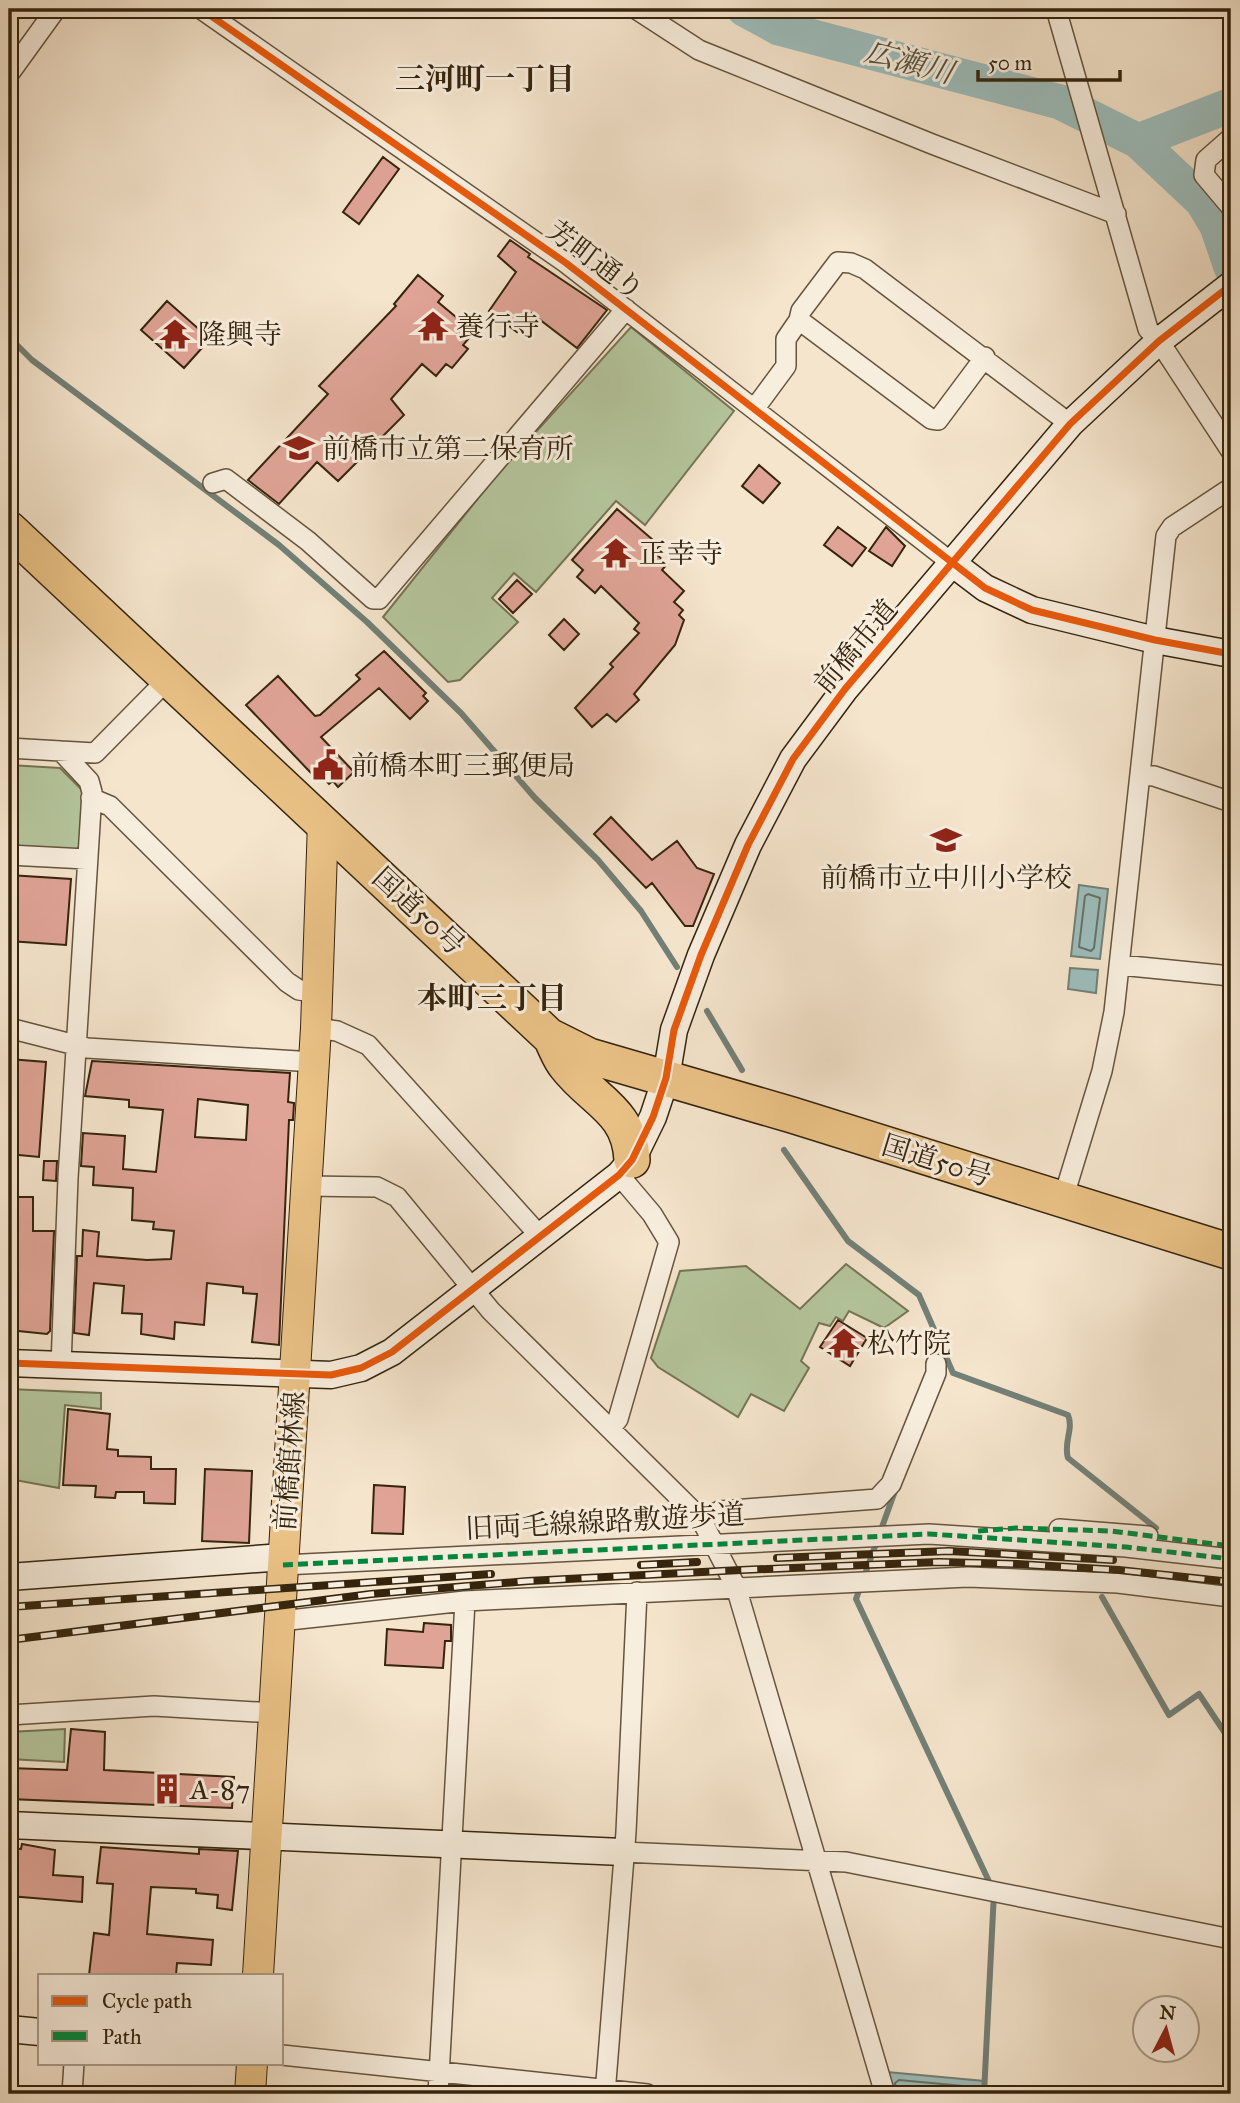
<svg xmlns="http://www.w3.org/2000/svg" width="1240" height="2103" font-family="'IM FELL Great Primer','Noto Serif JP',serif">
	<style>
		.green { fill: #b5c69d; stroke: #757555; stroke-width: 2 }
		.water { fill: #9dbebd; stroke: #738077; stroke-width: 2 }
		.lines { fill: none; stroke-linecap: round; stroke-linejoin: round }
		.shore { stroke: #697165; stroke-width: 2 }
		.stream { stroke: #738077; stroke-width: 6 }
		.river { stroke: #9dbebd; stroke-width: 35 }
		.building { fill: #e0a497; stroke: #35240d; stroke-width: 2; fill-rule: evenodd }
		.street-casing { stroke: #65543d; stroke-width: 22 }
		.secondary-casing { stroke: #35240d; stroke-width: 29 }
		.primary-casing { stroke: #35240d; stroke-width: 32 }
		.highway-casing { stroke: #35240d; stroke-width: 38 }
		.street { stroke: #f8eede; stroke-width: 19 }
		.secondary { stroke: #f8eede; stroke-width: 26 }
		.primary { stroke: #eac286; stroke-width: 30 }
		.highway { stroke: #eac286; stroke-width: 35 }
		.rail-casing { stroke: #35240d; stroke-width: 8 }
		.rail { stroke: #f8eede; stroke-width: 5; stroke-dasharray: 16; stroke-linecap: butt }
		.quiet { stroke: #00873e; stroke-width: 5; stroke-dasharray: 10 5; stroke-linecap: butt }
		.cycleway-casing { stroke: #f8eede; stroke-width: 11 }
		.cycleway { stroke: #e8590c; stroke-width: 7 }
		.labels { text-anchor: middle; stroke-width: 6; stroke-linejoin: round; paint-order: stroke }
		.street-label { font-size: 28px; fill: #35240d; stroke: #f8eede }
		.poi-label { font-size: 28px; fill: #35240d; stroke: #f8eede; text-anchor: start }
		.water-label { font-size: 30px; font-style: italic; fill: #545242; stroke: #f8eede }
		.neighbourhood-label { font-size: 30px; font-weight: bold; fill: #35240d; stroke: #f8eede }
	</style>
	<rect width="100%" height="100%" fill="#f5e5cd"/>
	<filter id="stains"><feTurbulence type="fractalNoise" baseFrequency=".00286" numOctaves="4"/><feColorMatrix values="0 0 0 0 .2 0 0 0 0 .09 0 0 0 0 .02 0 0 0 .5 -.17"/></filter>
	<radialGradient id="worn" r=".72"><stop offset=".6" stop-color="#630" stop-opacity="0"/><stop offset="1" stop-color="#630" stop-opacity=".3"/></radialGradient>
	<path class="green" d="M631,327L734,411L645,525L616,501L536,592L514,573L492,598L518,622L460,680L448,682L383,617L496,476Z
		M9,765L60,768L86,794L82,846L75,853L9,849Z
		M846,1264L908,1311L884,1328L849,1311L843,1321L836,1317L830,1326L819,1323L801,1361L809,1368L784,1411L751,1394L738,1417L658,1367L651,1358L680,1271L746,1266L800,1309Z
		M9,1389L101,1393V1409L65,1405L59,1488L9,1479Z
		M65,1729L64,1762L9,1759V1732Z"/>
	<path class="water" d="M1079,885L1108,889L1100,959L1071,956Z
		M1070,968L1098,970L1096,993L1068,989Z
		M887,2072L984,2081V2094H889Z"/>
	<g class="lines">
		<path class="shore" d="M1088,894L1100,898L1094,948L1091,951L1079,947L1085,896Z
			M896,2093L895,2083L899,2080L974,2087L977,2094"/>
		<path class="stream" d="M9,337L32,360L279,545L367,622L461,713L535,798L598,860L641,911L677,967
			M707,1011L742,1070
			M784,1150L848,1241L919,1295L953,1373L1068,1415C1074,1429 1063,1443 1068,1458L1156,1528
			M895,1491L856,1599L994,1892L984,2094
			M1102,1597L1169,1715L1199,1694L1231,1742"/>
		<path class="river" d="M744,9L779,28L1060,102L1138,141L1231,105
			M1138,141L1202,201L1217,226L1231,267"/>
	</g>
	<path class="building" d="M383,157L399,169L359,224L343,212Z
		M510,240L530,254L528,257L607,310L577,348L531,313L517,332L489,311L516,272L498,256Z
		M418,275L443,296L438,302L474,332L463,345L468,349L452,368L446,364L436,376L422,364L391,399L404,415L338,481L317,462L279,504L248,480L328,394L319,386L396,306L394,304Z
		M167,301L210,339L184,368L141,330Z
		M759,465L780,483L763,503L742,486Z
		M617,509L660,546L654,552L667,564L662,570L684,591L674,602L683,610L679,615L684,620L675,645L634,694L639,700L616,722L607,714L592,727L575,708L613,667L610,664L639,633L634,629L639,623L601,586L595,593L577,577L583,570L572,560Z
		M838,527L866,548L852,566L824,545Z
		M886,527L905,546L892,566L869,551Z
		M517,580L532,594L513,613L499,599Z
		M564,619L579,634L564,650L549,635Z
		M384,651L426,693L423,696L428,701L410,719L379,688L321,737L354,772L338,787L333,781L329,784L316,770L312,774L246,705L278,676L315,716L320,715L360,679L356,675Z
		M611,817L652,860L677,841L697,868L714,874L693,926H685L652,883L646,888L594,834Z
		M9,875L71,879L66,945L9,941Z
		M9,1059L46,1062L39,1157L9,1154Z
		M92,1061L290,1073L288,1102L294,1103L293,1120H289L279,1345L252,1342L257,1294L243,1293V1287L207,1283L204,1325L175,1322L174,1339L141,1334L142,1314L122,1313L124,1286L94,1283L89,1335L74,1333L77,1256H82L83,1230L99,1232L97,1256L147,1260L171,1259L174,1231L153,1229L154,1222L132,1220L133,1188L93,1185L94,1167L81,1166L83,1133L125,1136L123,1169L156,1172L163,1110L129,1107V1100L85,1096ZM198,1099L248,1105L246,1140L195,1137Z
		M44,1161H57L56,1181L43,1180Z
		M9,1197H33V1231H54L50,1331L47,1334L9,1330L16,1246H13V1237H9Z
		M838,1320L867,1338L850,1366L820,1347Z
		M68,1409L110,1414L107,1449L118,1450V1456L151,1457V1469H176L175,1504L144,1503V1492H116L115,1498L95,1497L96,1486L63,1485Z
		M205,1469L252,1471L249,1543L202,1541Z
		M374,1485L405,1487L403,1534L372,1533Z
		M424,1623L451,1625V1641H445L443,1668L385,1665L387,1629L423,1632Z
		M71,1729L105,1732L104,1770L234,1777L232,1808L9,1799V1768L67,1770Z
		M22,1844L55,1850L53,1875L83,1877L82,1902L9,1896V1848L21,1849Z
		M101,1847L199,1854V1849L238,1851L232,1910L217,1908L218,1895L196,1893V1889L151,1887L147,1934L213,1940L211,1965L177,1963L176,1975H89L94,1933L109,1935L113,1884L97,1883Z"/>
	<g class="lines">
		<g class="street-casing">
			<path id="street" d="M201,9L566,263L952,563
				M636,9L699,50L932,144L1116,214
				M1056,9L1148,329L1159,341L1231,451
				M9,74L56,9
				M1231,138L1206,160L1204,175L1231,207
				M985,357L938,420L931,419L799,320L801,311L838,262L851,263L865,269L1070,424
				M755,408L786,366V339L799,320
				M213,483L226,479L308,541L373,599H379L626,309
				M9,748L95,753L169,678
				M1141,775L1154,776L1231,802
				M91,798L110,806L287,982L299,990L318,993
				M9,855L86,859
				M1120,965L1231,976
				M9,1028L87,1048L314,1062
				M316,1028L337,1031L368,1045L540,1236
				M306,1186L377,1187L397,1197L491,1311L701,1519L736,1587L885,2094
				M1063,1199L1102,1071L1114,1012L1166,536L1172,527L1231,488
				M61,1366L68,1178L92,792L89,781L61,751
				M610,1429L618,1419L669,1242L652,1214L619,1175
				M701,1519L720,1511L877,1499L891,1484L936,1373V1364
				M1059,1529L1148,1536
				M283,1565L929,1534L1126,1547L1231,1559
				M280,1621L465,1601L968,1577L1118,1583L1231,1597
				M9,1715L154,1706L274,1713
				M623,1852L846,1862L1231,1939
				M282,2055L647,2094
				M72,2094L74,2063
				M438,2094L465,1601
				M605,2094L626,1832L637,1592"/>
		</g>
		<g class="secondary-casing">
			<path id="secondary" d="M952,563L985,588L1032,610L1155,640L1231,654
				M9,1363L331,1375L361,1368L392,1352L619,1175L632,1160L653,1117L666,1078L674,1030L701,955L748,845L793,759L845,689L1070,424L1159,341L1231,285
				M9,1577L283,1557
				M9,1825L623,1852
				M9,2029L40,2032"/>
		</g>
		<g class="primary-casing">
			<path id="primary" d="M258,1975L316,1028L323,822
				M250,2094L252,2063"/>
		</g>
		<g class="highway-casing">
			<path id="highway" d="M9,529L549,1036L589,1056L792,1115L1231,1252
				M553,1042C557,1050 560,1059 566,1066C593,1101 630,1110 632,1160"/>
		</g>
		<use href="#street" class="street"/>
		<use href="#secondary" class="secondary"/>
		<use href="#primary" class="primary"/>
		<use href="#highway" class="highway"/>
		<g class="rail-casing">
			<path id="rail" d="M1017,9L1057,12L1103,9
				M777,1558L949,1551L1113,1560
				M641,1565L697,1562
				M9,1607L491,1574
				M9,1640L371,1594L528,1581L741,1570L939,1562L1017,1564L1119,1570L1231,1582"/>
		</g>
		<use href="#rail" class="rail"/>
		<path class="quiet" d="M978,1531L1016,1528L1111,1531L1231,1546
			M283,1565L929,1534L1126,1547L1231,1559"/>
		<g class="cycleway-casing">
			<path id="cycleway" d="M201,9L566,263L985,588L1032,610L1155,640L1231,654
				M9,1363L331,1375L361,1368L392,1352L619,1175L632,1160L653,1117L666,1078L674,1030L701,955L748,845L793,759L845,689L1070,424L1159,341L1231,285"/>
		</g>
		<use href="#cycleway" class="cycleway"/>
	</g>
	<defs>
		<g id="temple-bare" transform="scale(2.415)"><path d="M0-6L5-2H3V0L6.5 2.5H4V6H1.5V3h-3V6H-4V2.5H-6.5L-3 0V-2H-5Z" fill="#8f2418" stroke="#f8eede" stroke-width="2.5" paint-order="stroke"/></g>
		<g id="school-bare" transform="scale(2.415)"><path d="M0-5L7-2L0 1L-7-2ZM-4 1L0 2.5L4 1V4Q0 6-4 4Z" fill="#8f2418" stroke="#f8eede" stroke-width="2.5" paint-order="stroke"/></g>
		<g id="civic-bare" transform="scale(2.415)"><path d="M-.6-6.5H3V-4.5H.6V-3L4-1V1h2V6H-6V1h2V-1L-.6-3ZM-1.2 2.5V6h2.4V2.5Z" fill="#8f2418" stroke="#f8eede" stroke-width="2.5" paint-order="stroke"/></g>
		<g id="building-bare" transform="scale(2.415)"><path d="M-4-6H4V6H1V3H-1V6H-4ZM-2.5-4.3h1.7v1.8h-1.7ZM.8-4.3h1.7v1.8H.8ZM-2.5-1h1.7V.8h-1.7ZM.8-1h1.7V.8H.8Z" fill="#8f2418" stroke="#f8eede" stroke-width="2.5" paint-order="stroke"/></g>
	</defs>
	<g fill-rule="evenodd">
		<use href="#temple-bare" x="433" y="326"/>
		<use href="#temple-bare" x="175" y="334"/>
		<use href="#school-bare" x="299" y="448"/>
		<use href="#temple-bare" x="616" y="553"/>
		<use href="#civic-bare" x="328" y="765"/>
		<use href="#school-bare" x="946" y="840"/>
		<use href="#temple-bare" x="844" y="1343"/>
		<use href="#building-bare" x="167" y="1789"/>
	</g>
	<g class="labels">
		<g class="street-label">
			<text transform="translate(596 260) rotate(37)" y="10">芳町通り</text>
			<text transform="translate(855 646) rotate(-50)" y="10">前橋市道</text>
			<text transform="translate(419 911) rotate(43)" y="10">国道50号</text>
			<text transform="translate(937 1160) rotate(17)" y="10">国道50号</text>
			<text transform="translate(289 1461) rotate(-86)" y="10">前橋館林線</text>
			<text transform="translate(605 1521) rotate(-3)" y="10">旧両毛線線路敷遊歩道</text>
		</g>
		<g class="poi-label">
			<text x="456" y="336">養行寺</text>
			<text x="198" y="344">隆興寺</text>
			<text x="322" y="458">前橋市立第二保育所</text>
			<text x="639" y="563">正幸寺</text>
			<text x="351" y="775">前橋本町三郵便局</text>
			<text x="946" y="887" text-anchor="middle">前橋市立中川小学校</text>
			<text x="867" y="1353">松竹院</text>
			<text x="190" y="1799">A-87</text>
		</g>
		<g class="water-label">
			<text transform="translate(909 62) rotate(15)" y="10">広瀬川</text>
		</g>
		<g class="neighbourhood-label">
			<text x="485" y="89">三河町一丁目</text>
			<text x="492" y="1008">本町三丁目</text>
		</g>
	</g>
	<rect width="1240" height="2103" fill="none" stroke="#f5e5cd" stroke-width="35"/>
	<rect x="10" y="10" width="1219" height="2082" fill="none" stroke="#35240d" stroke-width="3.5"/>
	<rect x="18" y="18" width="1205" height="2068" fill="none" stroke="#35240d" stroke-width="2"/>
	<rect x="38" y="1974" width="245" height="91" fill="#f8eede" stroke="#aa9d8a" stroke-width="2"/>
	<rect x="52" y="1996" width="35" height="10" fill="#e8590c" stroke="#aa9d8a" stroke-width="2"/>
	<text x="102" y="2008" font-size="21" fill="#35240d">Cycle path</text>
	<rect x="52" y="2031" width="35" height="10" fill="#00873e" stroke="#aa9d8a" stroke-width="2"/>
	<text x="102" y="2044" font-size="21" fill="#35240d">Path</text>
	<g transform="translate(1166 2029) rotate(6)"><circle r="33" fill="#f8eede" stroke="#aa9d8a" stroke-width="2"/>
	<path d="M0-5L12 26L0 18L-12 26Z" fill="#8f2418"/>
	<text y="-10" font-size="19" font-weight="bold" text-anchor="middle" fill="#35240d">N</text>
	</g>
	<path d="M978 70v10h142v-10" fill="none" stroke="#35240d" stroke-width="3.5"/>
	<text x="988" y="70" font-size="21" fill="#35240d" stroke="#f8eede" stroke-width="5" paint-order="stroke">50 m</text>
	<rect width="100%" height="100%" filter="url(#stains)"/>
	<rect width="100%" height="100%" fill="url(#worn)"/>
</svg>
